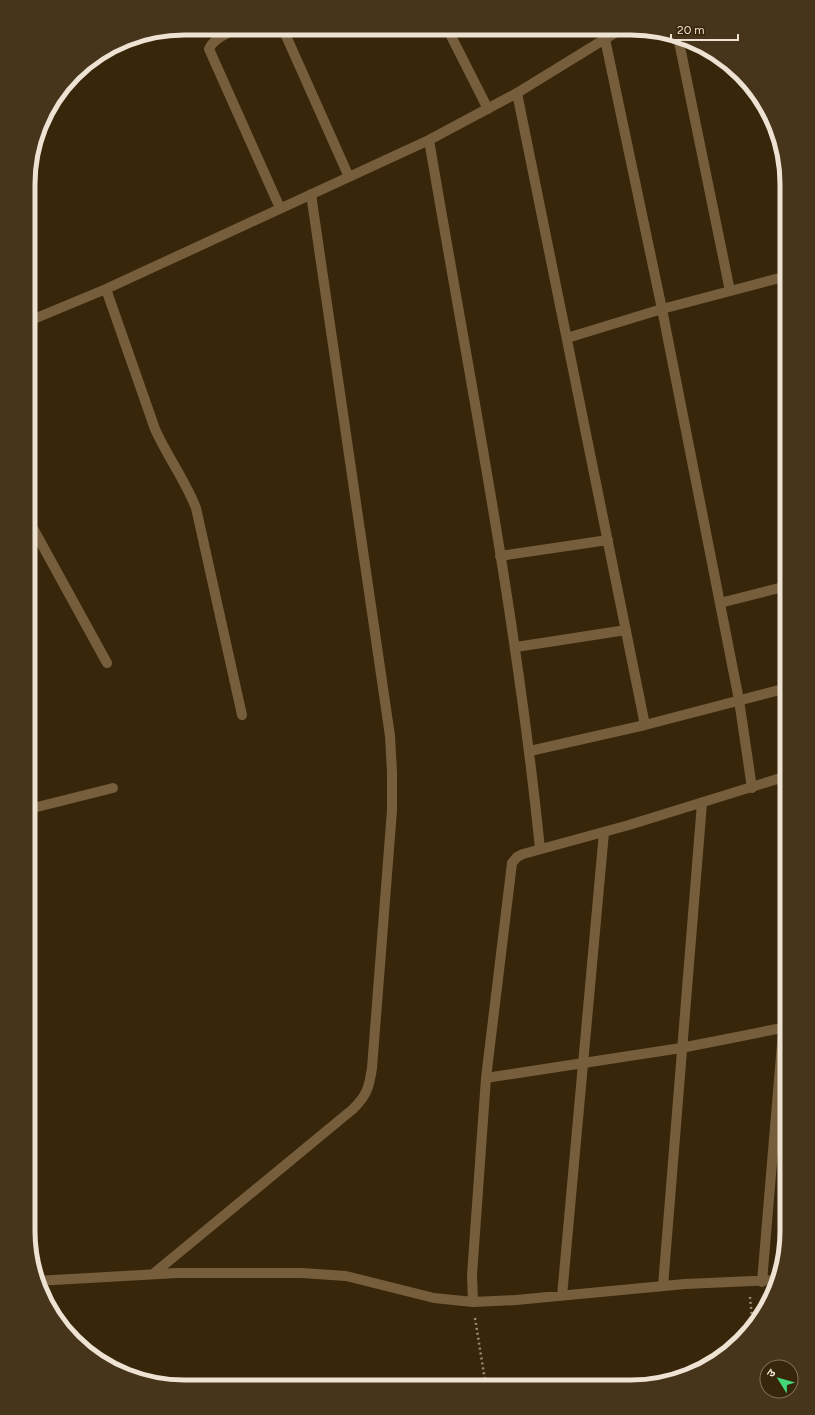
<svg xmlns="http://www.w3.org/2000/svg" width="815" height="1415" font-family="Figtree,'Noto Sans Devanagari',sans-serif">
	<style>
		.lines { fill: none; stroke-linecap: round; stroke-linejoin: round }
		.path { stroke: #988a75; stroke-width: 2.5; stroke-dasharray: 2 3; stroke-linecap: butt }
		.minor { stroke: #765d3c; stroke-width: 10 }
		.rim { fill: none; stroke: #eee3d3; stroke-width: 5 }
	</style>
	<rect width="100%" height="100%" fill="#37260a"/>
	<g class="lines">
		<path class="path" d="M750,1297L753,1328
			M475,1318L486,1387"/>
		<path class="minor" d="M237,28C227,34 214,38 209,49L280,208
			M283,29L349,177
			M448,30L488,109
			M678,37L730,291
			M605,39L662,309L739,700L752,788
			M517,93L645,725
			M772,121L786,179
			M429,140C469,376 516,611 540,849
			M106,289L155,429C167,456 185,480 196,508L242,715
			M29,321L106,289L429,140L517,93L618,31
			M567,338L662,309L787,276
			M29,521L107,663
			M500,556L608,540
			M720,603L787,586
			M516,647L626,630
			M530,751L645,725L787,688
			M29,809L113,788
			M486,1078L681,1048L787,1027
			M153,1274L353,1109C367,1095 369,1088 372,1068L392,810V772L390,736L311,194
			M36,1281L177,1273H302L346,1276L434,1298L473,1302L516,1300L685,1284L778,1280
			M762,1282L787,984
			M663,1286L702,803
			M562,1296L604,832
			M473,1302L472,1275L486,1078L512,863L517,857L523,854L629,825L787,776"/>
	</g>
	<path d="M0 0H815V1415H0ZM184 35H631A149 149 0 0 1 780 184V1231A149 149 0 0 1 631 1380H184A149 149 0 0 1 35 1231V184A149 149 0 0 1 184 35Z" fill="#46351a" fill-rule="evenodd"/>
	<path class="rim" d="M184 35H631A149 149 0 0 1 780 184V1231A149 149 0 0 1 631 1380H184A149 149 0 0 1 35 1231V184A149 149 0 0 1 184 35Z"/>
	<g transform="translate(779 1379) rotate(307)"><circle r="19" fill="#37260a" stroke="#80725a"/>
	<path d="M0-3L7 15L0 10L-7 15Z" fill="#44d77a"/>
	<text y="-6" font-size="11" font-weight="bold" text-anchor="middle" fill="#eee3d3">उ</text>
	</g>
	<path d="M671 34v6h67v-6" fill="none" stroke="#eee3d3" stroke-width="2"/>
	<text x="677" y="34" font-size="12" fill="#eee3d3" stroke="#37260a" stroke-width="3" paint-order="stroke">20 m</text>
</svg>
